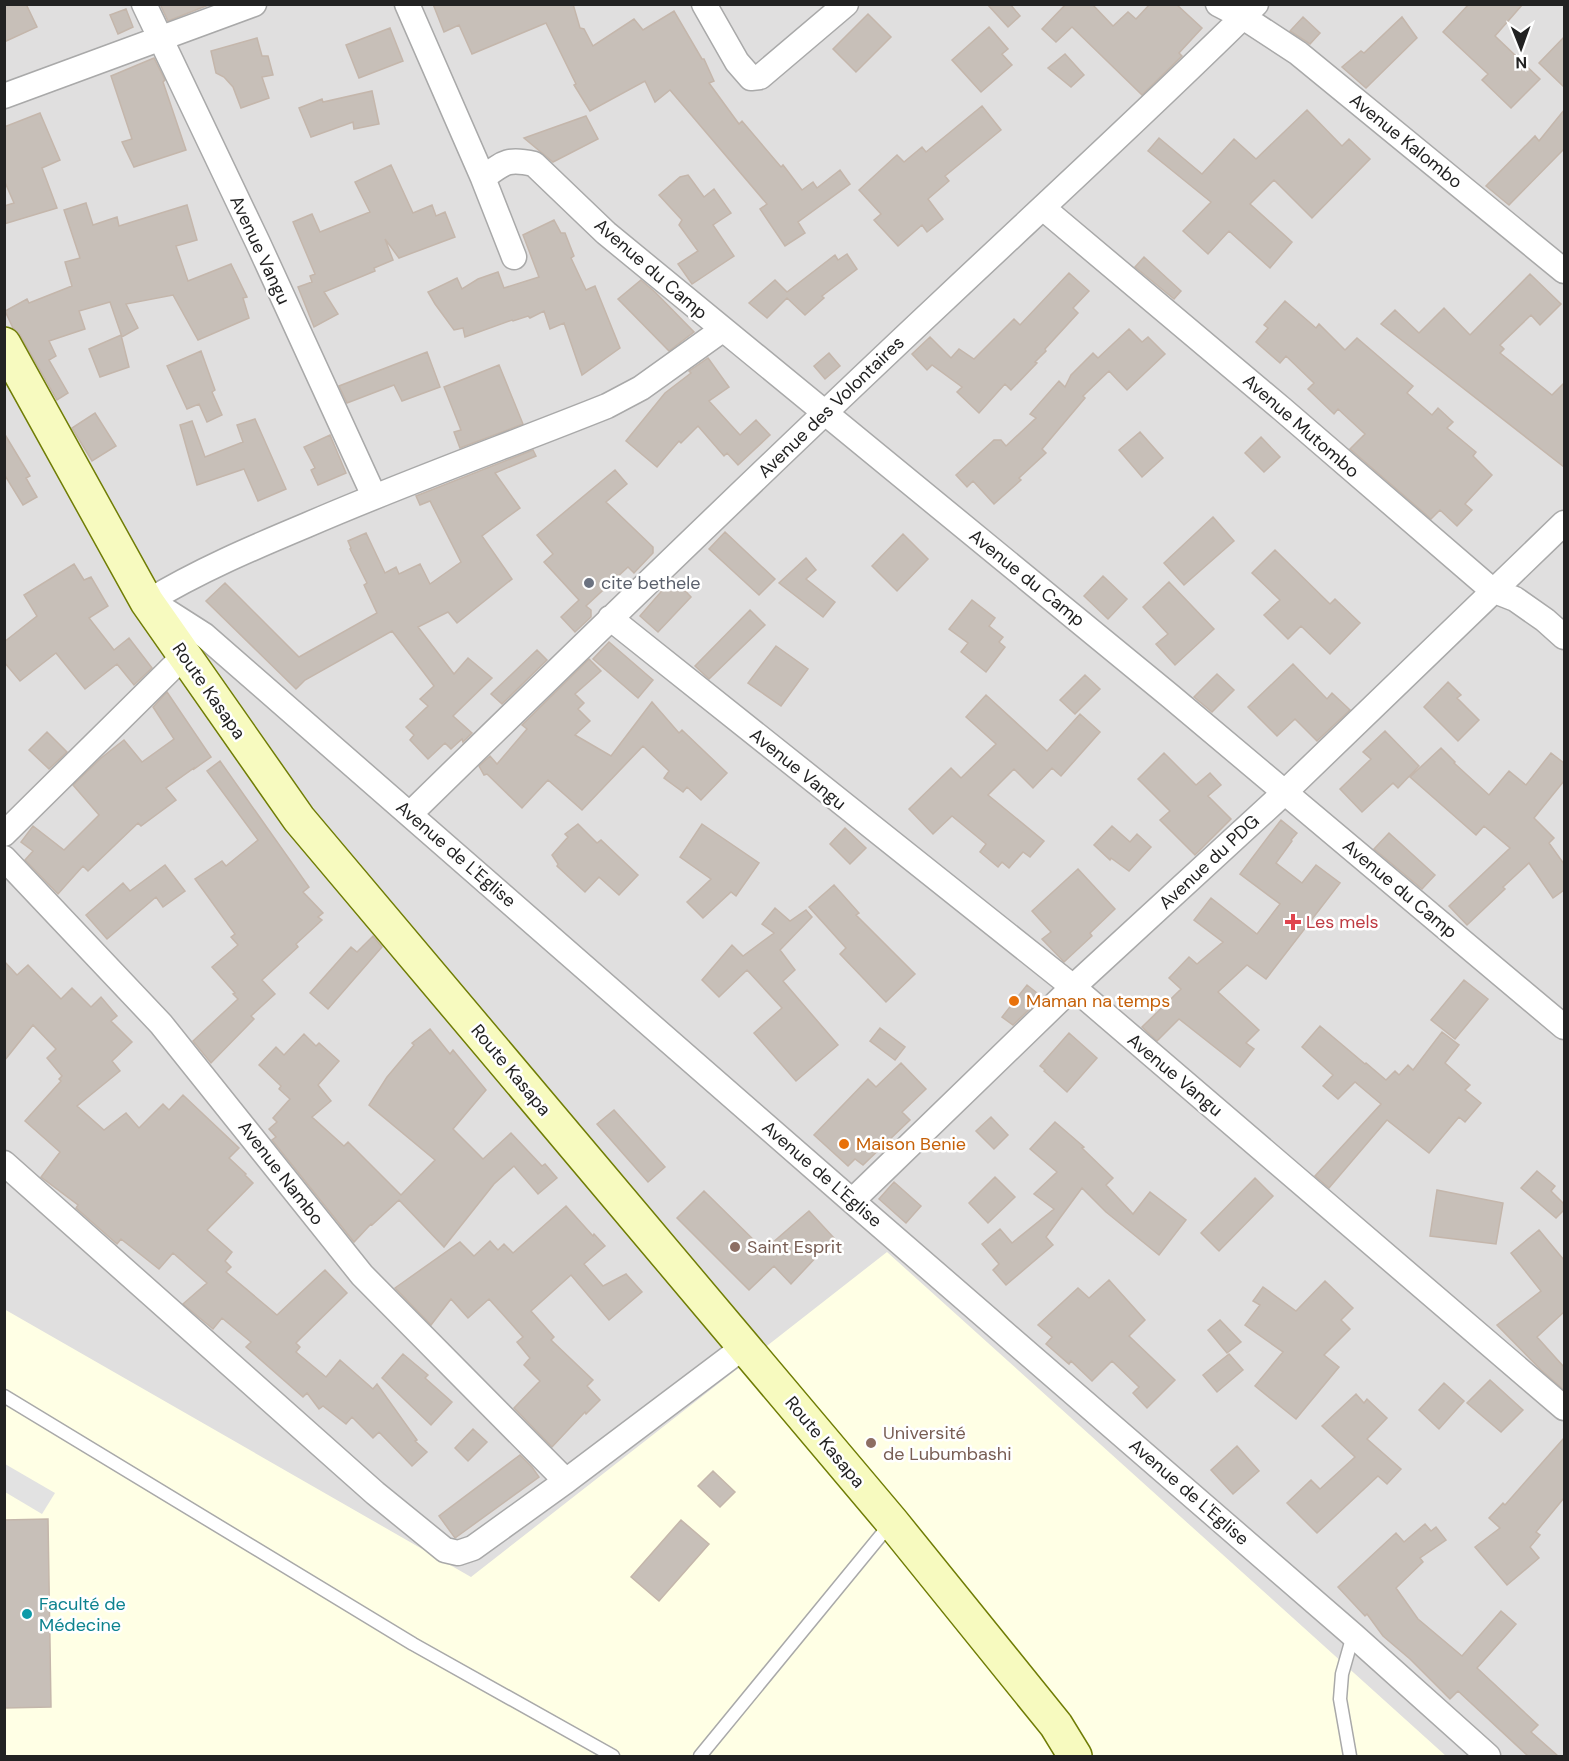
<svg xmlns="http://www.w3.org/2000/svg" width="1569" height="1761" font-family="'DM Sans',sans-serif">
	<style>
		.residential { fill: #e0dfdf }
		.education { fill: #ffffe5 }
		.parking { fill: #e2e2e2 }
		.building { fill: #c7bfb8; stroke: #c4b6ab; stroke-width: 1.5 }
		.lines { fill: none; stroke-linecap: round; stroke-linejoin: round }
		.service-casing { stroke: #a9a9a9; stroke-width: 15 }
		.minor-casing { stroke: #a9a9a9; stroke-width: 27 }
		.secondary-casing { stroke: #707d05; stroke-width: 36 }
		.service { stroke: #fff; stroke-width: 12 }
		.minor { stroke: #fff; stroke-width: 24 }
		.secondary { stroke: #f7fabf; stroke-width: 33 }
		.worship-dot { fill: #6b7280; stroke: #fff; stroke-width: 2 }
		.health-dot { fill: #e0444e; stroke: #fff; stroke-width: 2 }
		.food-dot { fill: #e8710a; stroke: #fff; stroke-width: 2 }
		.education-dot { fill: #8d6e63; stroke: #fff; stroke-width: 2 }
		.culture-dot { fill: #0f9aa8; stroke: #fff; stroke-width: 2 }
		.labels { text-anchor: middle; stroke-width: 5; stroke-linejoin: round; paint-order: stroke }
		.street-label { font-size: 18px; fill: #222; stroke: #fff }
		.worship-label { font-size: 18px; fill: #5b616d; stroke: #fff; text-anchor: start }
		.health-label { font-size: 18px; fill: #be3a42; stroke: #fff; text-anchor: start }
		.food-label { font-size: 18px; fill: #c56008; stroke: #fff; text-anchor: start }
		.education-label { font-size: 18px; fill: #785e54; stroke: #fff; text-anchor: start }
		.culture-label { font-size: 18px; fill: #0d838f; stroke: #fff; text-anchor: start }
	</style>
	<rect width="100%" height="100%" fill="#f2efe9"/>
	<path class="residential" d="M5,5H1564V1756H5Z"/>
	<path class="education" d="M887,1252L1446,1756H5L4,1309L471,1577Z"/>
	<path class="parking" d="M5,1464L55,1493L42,1514L5,1492Z"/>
	<path class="building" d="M4,4H26L37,27L4,42Z
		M160,4H211L168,21Z
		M433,4H573L580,28L584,29L593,46L634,19L643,30L674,11L702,59H704L714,81L709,83L739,124L742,121L781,167L783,165L802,190L813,182L817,188L840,170L850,184L798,222L805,233L785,246L760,209L767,204L670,90L655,102L645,81L590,111L574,85L576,84L546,23L472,54L459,25L444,32Z
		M987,4H1010L1020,16L1008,27Z
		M1066,4H1092L1113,26L1128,12L1136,19L1150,4H1176L1202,28L1179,53L1182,56L1142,95L1072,27L1056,42L1042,29Z
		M1469,4H1523L1495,36L1540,79L1511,108L1482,80L1488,74L1443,32Z
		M126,9L133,27L118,34L110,15Z
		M868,14L891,37L856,72L833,49Z
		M1303,17L1320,33L1310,44L1290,31Z
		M1402,17L1417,38L1366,88L1342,67L1361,51L1364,53Z
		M989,27L1008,49L1002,54L1012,65L981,92L952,60Z
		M390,28L403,61L359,78L346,45Z
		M1564,37V87L1539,63Z
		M257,38L262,56H268L273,75L262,77L269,98L241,108L233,87L224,77L216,73L211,51Z
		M1065,54L1084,75L1071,87L1048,68Z
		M154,58L165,80L163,82L186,150L134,167L122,142L132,139L111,76Z
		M372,91L379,124L354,129L353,122L311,137L299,108L322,99L323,102Z
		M982,106L1001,130L945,176L949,181L928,199L943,219L927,232L922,225L898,246L874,220L881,214L859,190L897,155L904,162L922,147L926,152Z
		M1307,110L1342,146L1349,139L1370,159L1312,218L1274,180L1250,204L1292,242L1270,268L1229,231L1208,254L1183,231L1211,202L1148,151L1159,138L1202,174L1234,139L1256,159Z
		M1564,110V149L1509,205L1486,186L1535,136L1539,141Z
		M40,113L60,160L42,168L57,208L4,224V206L14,203L4,180V127Z
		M586,116L598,139L553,162L524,138Z
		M391,165L413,213L432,205L436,216L445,212L455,237L399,258L385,239L393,260L374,268L375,271L324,292L338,314L314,327L298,287L312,282L310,276L315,274L293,222L312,214L320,232L370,212L355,182Z
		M688,175L704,197L714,189L731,213L713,225L734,256L692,284L678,264L698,251L679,225L682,220L659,195L680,177Z
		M86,203L93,225L117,217L119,226L187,205L197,240L176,246L188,281L231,264L247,297L243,298L249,318L198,340L173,295L126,304L138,328L122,337L110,302L79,311L85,329L49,341L56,356L49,360L68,393L57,400L20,335L13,328L5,311L27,299L29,303L72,286L65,262L80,258L64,210Z
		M554,220L561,233H565L574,256L571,258L586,290L595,286L620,348L582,375L564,323L550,329L544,311L530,318L528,316L513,321L512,320L465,337L463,328L454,330L435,304L428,292L457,278L462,289L478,279L498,272L504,288L539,277L523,235Z
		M847,254L857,269L822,296L824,298L805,315L787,298L767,318L749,303L775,280L787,292L835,255L838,260Z
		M1144,257L1181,291L1174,299L1135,267Z
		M1069,273L1089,291L1073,308L1078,313L1045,349L1046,351L1035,362L1037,363L1011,390L1005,384L979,413L957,392L962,387L932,365L927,370L912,354L930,337L951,358L959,349L974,359L1014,319L1020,325Z
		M1530,274L1561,304L1540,325L1531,315L1500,345L1504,349L1500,353L1552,395L1564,383V467L1381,324L1395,310L1419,333L1444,308L1470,335Z
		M641,280L655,292L694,332L669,351L618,299Z
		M1285,301L1316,328L1319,324L1345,350L1357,338L1413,386L1407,393L1432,415L1438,408L1453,422L1447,428L1476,452L1473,456L1492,475L1465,504L1472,510L1457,526L1440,510L1431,519L1350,449L1365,434L1338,409L1334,414L1308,389L1314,383L1286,356L1280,363L1256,342L1268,328L1264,325Z
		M1129,329L1142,342L1148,337L1165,354L1127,390L1109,371L1083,396L1085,398L1042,449L1046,453L1019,478L1021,480L994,504L973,481L967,487L956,475L994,440H1001L1006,446L1036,418L1030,414L1059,381L1065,387L1071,375L1093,353L1098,358Z
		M121,335L129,367L100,377L89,349Z
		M201,351L215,390L212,392L222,415L207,422L199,404L187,409L167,366Z
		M427,352L440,387L402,401L394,385L347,403L339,386Z
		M829,353L840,366L825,379L814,366Z
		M708,358L729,387L709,401L740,435L756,420L770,435L738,465L727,453L724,456L698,426L681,443L679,441L657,467L626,441L665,393L691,373L689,371Z
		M499,365L523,424L460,448L454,432L461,430L444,387Z
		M95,413L116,446L92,461L72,428Z
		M255,419L286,489L258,501L244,469L197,485L180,425L192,421L205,457L243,442L237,425Z
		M1140,432L1163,458L1142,477L1119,450Z
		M4,433L30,476L26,478L37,497L23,505L4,474Z
		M330,435L346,473L318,485L311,470L315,468L304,447Z
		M1261,437L1280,457L1264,472L1245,453Z
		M533,450L536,456L495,473L520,508L482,536L512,579L457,623L448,612L418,627L454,674L468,658L492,678L453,716L472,733L463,742L462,739L451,749L445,743L428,759L410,740L414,735L406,727L428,706L420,699L434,686L392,631L305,680L296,689L206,601L225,583L299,657L377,613L364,585L367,583L350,549L351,548L348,541L366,533L385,573L396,567L399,574L420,564L430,584L461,562L430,501L420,505L416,496Z
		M615,470L627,484L606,502L653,547V553L634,573L628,567L586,606L591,610V617L575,632L561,617L579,600L544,562L553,554L537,535Z
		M1213,517L1234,541L1184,585L1164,563Z
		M725,532L775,579L759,595L709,549Z
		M903,534L928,559L897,591L872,566Z
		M1275,550L1330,604L1335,599L1360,623L1330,654L1301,626L1288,639L1264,615L1280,600L1252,573Z
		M806,558L816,570L806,579L835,602L823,617L779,583Z
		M74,564L84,580L91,577L108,606L89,618L114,650L129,638L152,668L134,685L117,664L85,689L56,653L20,681L4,662V642L37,616L24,595Z
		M1103,576L1127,599L1108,619L1084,596Z
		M673,578L691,597L658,632L640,616Z
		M1169,582L1214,629L1175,665L1156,644L1168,634L1143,607Z
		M972,600L995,618L989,626L1003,637L999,642L1005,647L986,672L961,652L968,643L949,629Z
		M750,610L765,625L709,679L695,666Z
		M609,642L653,680L638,698L593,659Z
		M776,646L808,669L781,706L748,683Z
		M537,650L547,660L502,704L491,694Z
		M589,659L601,671L575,694L584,703L578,709L590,721L575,735L611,756L652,702L679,733L682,730L727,773L701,800L687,787L683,792L664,778L669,771L643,746L582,810L548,780L522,808L487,774L484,775L479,766L490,756L497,764L527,729L522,725Z
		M1293,664L1327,699L1332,693L1350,710L1317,741L1295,719L1277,736L1248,707Z
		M1217,674L1234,690L1212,712L1194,697Z
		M1085,675L1100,689L1075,714L1060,700Z
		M1448,682L1461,695L1457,698L1479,720L1458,741L1424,707Z
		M167,692L211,757L194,769V768L166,788L176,800L141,826L138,823L88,871L83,866L58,894L25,860L33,851L21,842L33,826L64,850L99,815L73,785L101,758L124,740L142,762L174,739L153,707Z
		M986,695L1047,751L1080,714L1100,732L1061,776L1052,768L1033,788L1014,769L988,795L1044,841L1030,857L1023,852L1009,868L1002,862L998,867L980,852L986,844L952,816L933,834L909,809L951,768L961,778L996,744L966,717Z
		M1385,731L1419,766L1398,788L1393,783L1362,812L1340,789L1371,759L1363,752Z
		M47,732L67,752L49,769L29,750Z
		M1441,748L1455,762L1454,763L1489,795L1509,771L1526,785L1551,753L1564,763V781L1534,818L1554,838L1549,843L1564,864V890L1553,898L1529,863L1503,887L1505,889L1467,925L1449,906L1510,848L1484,826L1476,835L1410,777Z
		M1164,753L1196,785L1210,773L1221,785L1208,796L1231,819L1195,855L1160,820L1170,811L1138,779Z
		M220,761L309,887L303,892L323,913L318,917L322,920L296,944L298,947L262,980L275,994L251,1016L254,1019L211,1063L193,1041L238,999L233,994L235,993L212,967L238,945L231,937L235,934L195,879L222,861L226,866L258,840L207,771Z
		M1281,820L1297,833L1291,840L1292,841L1276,863L1302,883L1316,865L1340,883L1266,979L1247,965L1218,992L1259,1030L1246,1043L1254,1049L1240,1067L1179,1019L1157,1041L1142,1027L1181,989L1169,978L1189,957L1197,964L1223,942L1194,920L1211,898L1257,934L1280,904L1240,874Z
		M578,824L597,843L601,840L638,875L619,895L599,877L585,892L557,866L558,864L552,855L568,837L565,834Z
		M702,824L759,863L736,896L731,892L703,918L687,902L711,879L680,857Z
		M1112,826L1130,842L1137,834L1151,847L1129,871L1111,858L1110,860L1094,845Z
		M845,828L866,848L850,864L830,844Z
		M1389,833L1435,875L1422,889L1374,849Z
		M165,865L185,891L163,907L156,897L107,939L86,915L123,883L130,891Z
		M1078,869L1115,909L1090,933L1092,936L1064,962L1042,939L1051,932L1032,911Z
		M834,885L859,913L856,915L915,974L886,1002L840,954L846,948L809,907Z
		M775,908L790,921L806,910L812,917L780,950L795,970L783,981L838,1045L796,1081L754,1033L782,1008L747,970L719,997L702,980L732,945L743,956L774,933L762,924Z
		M373,936L382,947L328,1009L310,993L351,947L357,952Z
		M4,961L17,975L28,965L61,999L72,988L91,1007L101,997L117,1016L111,1021L132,1042L112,1061L120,1071L77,1106L104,1130L126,1113L139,1128L163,1104L169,1110L183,1095L239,1148L229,1158L246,1174L245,1175L253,1183L207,1230L232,1252L225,1261L231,1267L226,1272L277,1315L325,1270L347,1293L296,1343L300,1347L296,1352L326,1377L340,1360L373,1389L377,1384L417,1440L415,1441L427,1452L412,1466L379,1432L373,1438L352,1417L346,1424L323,1406L319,1409L307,1393L303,1397L246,1347L251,1342L222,1318L213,1329L183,1304L207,1283L173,1253L159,1269L121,1239L117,1244L76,1208L78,1205L41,1177L60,1152L25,1121L61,1081L59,1079L62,1076L47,1058L56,1049L33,1025L4,1061Z
		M1464,980L1488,999L1455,1039L1431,1020Z
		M1027,985L1042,997L1013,1025L1002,1017Z
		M1320,1026L1365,1064L1366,1063L1386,1080L1395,1071L1399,1075L1408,1065L1413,1070L1442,1032L1459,1045L1445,1063L1470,1085L1465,1090L1481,1103L1465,1122L1459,1117L1429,1153L1387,1120L1329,1188L1315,1176L1381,1104L1355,1082L1338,1099L1323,1086L1333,1075L1302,1047Z
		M880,1028L905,1047L895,1060L870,1041Z
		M430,1029L450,1054L453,1050L486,1090L453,1129L483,1159L511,1133L542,1166L545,1164L557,1178L538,1194L514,1166L494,1184L444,1247L399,1200L372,1225L371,1224L354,1242L272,1140L276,1137L269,1129L277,1122L273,1118L290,1099L279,1089L281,1086L259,1065L276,1047L284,1055L304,1034L316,1046L319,1043L339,1061L318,1085L331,1101L312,1117L344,1146L348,1142L401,1195L435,1160L369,1105L387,1077L414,1045L412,1043Z
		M1069,1033L1097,1058L1067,1092L1044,1071L1045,1070L1040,1066Z
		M901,1063L926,1089L902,1112L910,1120L863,1165L855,1159L848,1166L814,1135L868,1079L876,1087Z
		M614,1110L665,1167L648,1182L597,1124Z
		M991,1117L1008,1135L994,1149L976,1131Z
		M1055,1122L1084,1147L1082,1148L1113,1178L1106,1185L1133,1214L1150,1192L1186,1220L1159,1255L1106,1212L1082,1188L1046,1237L1053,1245L1006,1285L993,1270L999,1264L982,1244L1000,1229L1012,1243L1054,1209L1034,1194L1057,1172L1030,1149Z
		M1537,1171L1555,1186L1551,1191L1564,1204V1210L1556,1218L1521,1188Z
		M995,1177L1015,1197L988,1223L969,1203Z
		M1255,1178L1273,1196L1219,1251L1201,1233Z
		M894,1182L921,1206L906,1223L879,1199Z
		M1437,1190L1503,1203L1496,1244L1430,1236Z
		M704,1191L764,1250L809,1211L834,1238L791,1284L774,1266L749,1290L677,1218Z
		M566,1206L593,1236L594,1234L605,1246L584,1264L603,1286L626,1274L642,1292L609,1320L571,1275L531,1311L554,1337L551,1340L593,1380L587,1386L600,1400L586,1414L585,1412L552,1447L514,1408L540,1381L524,1365L530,1358L517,1342L523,1337L489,1299L468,1318L451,1299L431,1325L395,1288L460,1242L474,1256L490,1241L498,1250L504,1244L513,1253Z
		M1539,1230L1564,1260V1312L1537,1337L1564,1367V1390L1541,1370L1497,1325L1541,1291L1511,1253Z
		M1109,1280L1145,1320L1129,1336L1175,1380L1147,1408L1133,1393L1139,1387L1112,1361L1092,1381L1071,1361L1069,1364L1046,1344L1052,1337L1038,1325L1078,1288L1089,1298Z
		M1325,1281L1353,1308L1341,1320L1350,1329L1324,1355L1339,1367L1296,1419L1255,1386L1283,1352L1245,1325L1260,1305L1253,1301L1263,1287L1296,1311Z
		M1220,1320L1241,1342L1227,1353L1208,1330Z
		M403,1354L428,1375L425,1378L452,1402L431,1425L382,1378Z
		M1229,1354L1243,1370L1217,1392L1203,1375Z
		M1490,1380L1523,1410L1501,1432L1467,1403Z
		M1444,1383L1464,1401L1439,1429L1419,1410Z
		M1356,1394L1364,1403L1367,1399L1387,1418L1367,1439L1401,1469L1387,1484L1378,1476L1317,1533L1287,1503L1311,1480L1320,1489L1355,1457L1322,1426Z
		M473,1429L487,1442L468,1461L455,1448Z
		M1564,1438V1498L1536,1532L1540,1535L1530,1547L1539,1558L1507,1585L1475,1547L1500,1528L1489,1518L1503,1503L1505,1505Z
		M1237,1446L1259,1471L1233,1494L1211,1470Z
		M520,1455L532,1467L539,1477L455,1538L439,1516Z
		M713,1471L735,1492L720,1507L698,1486Z
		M48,1519L51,1707L4,1708V1520Z
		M681,1520L709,1544L659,1601L631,1577Z
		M1425,1524L1431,1531L1436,1527L1446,1540L1420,1558L1423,1562L1396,1588L1418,1619L1462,1656L1501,1611L1516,1624L1477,1668L1538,1725L1531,1732L1558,1756H1528L1458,1691L1450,1699L1410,1659L1383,1636L1367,1614L1365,1616L1338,1587L1396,1533L1404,1542Z"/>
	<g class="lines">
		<g class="service-casing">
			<path id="service" d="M4,1396L413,1644L613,1756
				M700,1756L891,1523
				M1350,1756L1340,1699L1342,1674L1353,1635"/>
		</g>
		<g class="minor-casing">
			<path id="minor" d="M144,4L258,243L374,496
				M407,4L483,178L514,257
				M704,4L737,62L751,78L760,77L846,4
				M1218,4L1243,17L1298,53L1564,271
				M4,96L254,4
				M483,178C504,162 508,158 534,164L606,233L1169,695L1564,1027
				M1043,208L1282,409L1492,590L1515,599L1545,620L1564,637
				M147,602C198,571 252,548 307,525C406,482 507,446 607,406L641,388L722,330
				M152,605L168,612L204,635L852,1201L1353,1635L1488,1756
				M610,618L1073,987L1564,1408
				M410,814C587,641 764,469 944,300C1048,202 1154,105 1256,4
				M4,834L184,656
				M4,858L161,1024L362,1275L566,1481
				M4,1163L375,1493L445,1550L458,1553L473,1548L566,1481L745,1346
				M852,1201L1073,987L1284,793L1564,523"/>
		</g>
		<g class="secondary-casing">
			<path id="secondary" d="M4,344L147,602L299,819L892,1522L1056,1725L1075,1756"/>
		</g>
		<use href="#service" class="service"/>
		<use href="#minor" class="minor"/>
		<use href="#secondary" class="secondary"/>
	</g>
	<circle class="worship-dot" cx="589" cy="583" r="6"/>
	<path class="health-dot" d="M1290 913h6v6h6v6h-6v6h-6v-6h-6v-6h6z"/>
	<g class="food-dot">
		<circle cx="1014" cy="1001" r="6"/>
		<circle cx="844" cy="1144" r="6"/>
	</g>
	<g class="education-dot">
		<circle cx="735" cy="1247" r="6"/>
		<circle cx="871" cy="1443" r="6"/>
	</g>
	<circle class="culture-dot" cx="27" cy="1614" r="6"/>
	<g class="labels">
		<g class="street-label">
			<text transform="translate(1406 141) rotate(39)" y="6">Avenue Kalombo</text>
			<text transform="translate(260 250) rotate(65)" y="6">Avenue Vangu</text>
			<text transform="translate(651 269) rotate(41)" y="6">Avenue du Camp</text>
			<text transform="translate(831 407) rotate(-44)" y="6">Avenue des Volontaires</text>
			<text transform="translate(1301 426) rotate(41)" y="6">Avenue Mutombo</text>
			<text transform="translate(1027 578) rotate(39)" y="6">Avenue du Camp</text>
			<text transform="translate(209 691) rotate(55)" y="6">Route Kasapa</text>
			<text transform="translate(798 769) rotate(39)" y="6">Avenue Vangu</text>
			<text transform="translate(456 854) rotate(41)" y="6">Avenue de L'Eglise</text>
			<text transform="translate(1209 862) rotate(-43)" y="6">Avenue du PDG</text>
			<text transform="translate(1400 889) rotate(40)" y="6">Avenue du Camp</text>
			<text transform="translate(511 1070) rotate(50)" y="6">Route Kasapa</text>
			<text transform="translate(1175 1075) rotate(40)" y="6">Avenue Vangu</text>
			<text transform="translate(281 1173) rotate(52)" y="6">Avenue Nambo</text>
			<text transform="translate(822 1174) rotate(41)" y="6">Avenue de L'Eglise</text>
			<text transform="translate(825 1442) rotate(50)" y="6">Route Kasapa</text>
			<text transform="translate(1189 1492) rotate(41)" y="6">Avenue de L'Eglise</text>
		</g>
		<g class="worship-label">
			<text x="601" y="589">cite bethele</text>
		</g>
		<g class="health-label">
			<text x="1306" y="928">Les mels</text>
		</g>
		<g class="food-label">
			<text x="1026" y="1007">Maman na temps</text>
			<text x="856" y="1150">Maison Benie</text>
		</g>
		<g class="education-label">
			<text x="747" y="1253">Saint Esprit</text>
			<text x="883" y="1439">Université<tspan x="883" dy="21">de Lubumbashi</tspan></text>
		</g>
		<g class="culture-label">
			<text x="39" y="1610">Faculté de<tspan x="39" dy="21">Médecine</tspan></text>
		</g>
	</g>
	<rect width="1569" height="1761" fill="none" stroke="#222222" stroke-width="12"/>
	<g transform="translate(1521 48) rotate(179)" stroke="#ffffff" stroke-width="4.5" paint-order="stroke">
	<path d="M0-4.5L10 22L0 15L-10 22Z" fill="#222222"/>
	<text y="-9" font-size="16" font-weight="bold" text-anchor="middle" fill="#222222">N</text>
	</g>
</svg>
